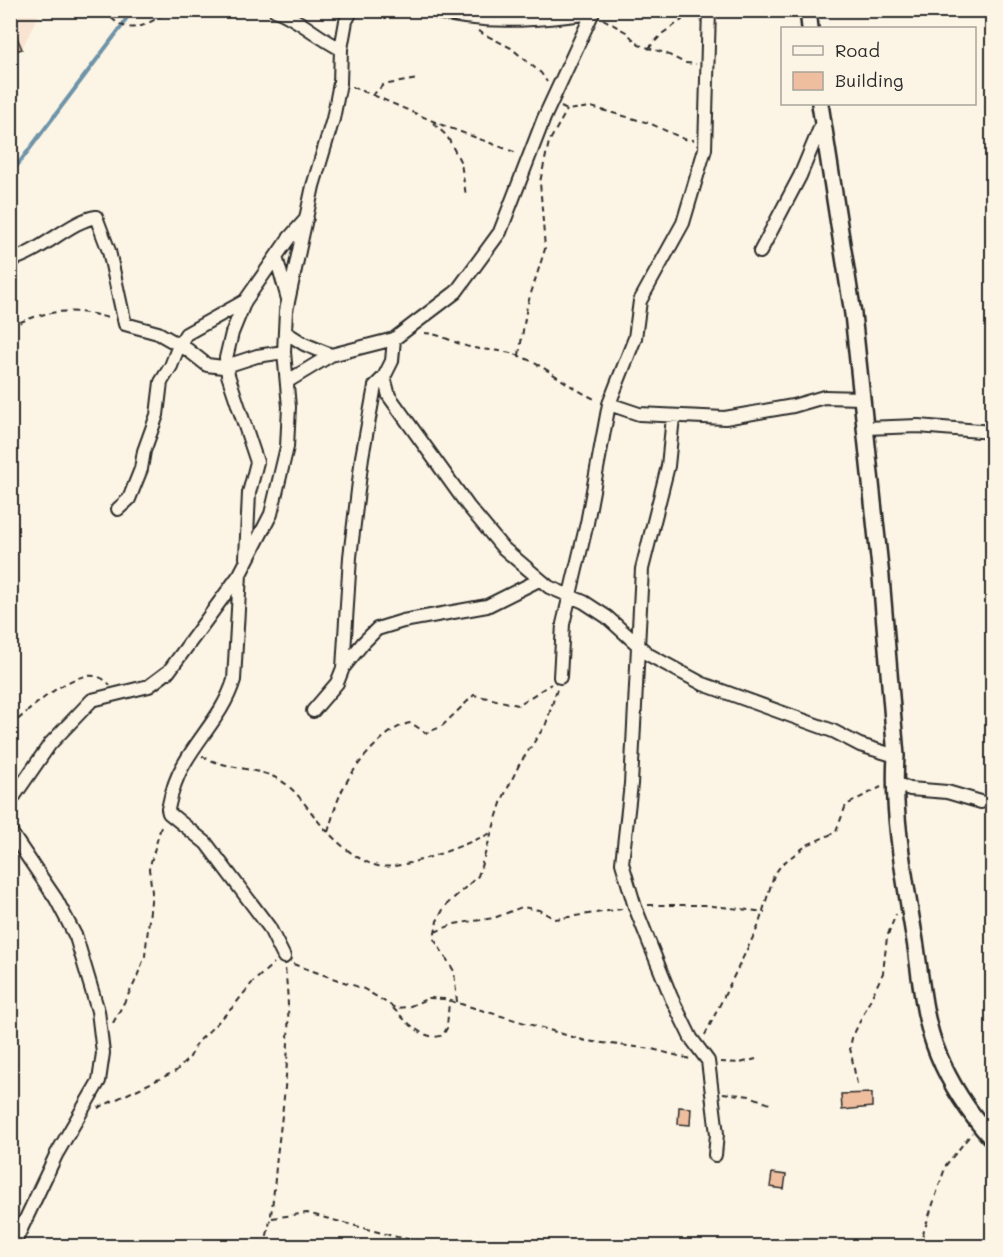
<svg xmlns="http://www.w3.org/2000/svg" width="1003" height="1257" font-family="Mali,sans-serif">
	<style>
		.built { fill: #f8e4d0 }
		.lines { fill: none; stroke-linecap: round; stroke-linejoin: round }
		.stream { stroke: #6e93a8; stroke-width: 4 }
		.building { fill: #efbe9f; stroke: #2b2b2b; stroke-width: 1.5 }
		.minor-casing { stroke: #2b2b2b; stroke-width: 16 }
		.tertiary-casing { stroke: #2b2b2b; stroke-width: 20 }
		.path { stroke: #2b2b2b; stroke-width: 2; stroke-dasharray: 6 4.5; stroke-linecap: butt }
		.minor { stroke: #fcf5e5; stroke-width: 12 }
		.tertiary { stroke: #fcf5e5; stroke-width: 15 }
	</style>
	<rect width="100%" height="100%" fill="#fcf5e5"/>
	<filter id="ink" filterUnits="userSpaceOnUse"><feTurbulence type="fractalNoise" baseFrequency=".0167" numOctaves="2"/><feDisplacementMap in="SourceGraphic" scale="12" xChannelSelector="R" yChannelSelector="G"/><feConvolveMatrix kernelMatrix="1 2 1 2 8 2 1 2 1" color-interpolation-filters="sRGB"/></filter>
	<g filter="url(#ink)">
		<path class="built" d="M10,11H40L22,49L10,53Z"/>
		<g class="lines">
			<path class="stream" d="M10,175L122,26L131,10"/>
		</g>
		<path class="building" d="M10,21L22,49L10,53Z
			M872,1093V1107L842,1110L841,1094Z
			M679,1107L691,1108L690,1125L678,1124Z
			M772,1173L786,1175L784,1189L770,1187Z"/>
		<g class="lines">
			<g class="minor-casing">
				<path id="minor" d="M275,10C298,18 318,38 341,49
					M430,10C482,25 540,20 593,13
					M760,252L800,176L822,123
					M276,257L288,299
					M10,260C42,252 70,221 96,217L109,251L125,324L158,333L188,350L207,365L223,367L257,356L284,352
					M245,301L232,333L226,358L228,375L257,462L249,493L246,558
					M285,332L304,344L331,355
					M394,339L392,361L384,377L389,396L468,506L502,547L549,587L584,602L607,617L649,655L703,684L833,731L860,745L896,756
					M288,381L331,355L394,339L456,292L500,232L544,118L594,10
					M609,404L639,414L725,418L793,406L824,397L861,398
					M673,417L668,466L642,569L631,784L622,863L635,907L671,997L691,1038L708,1061L717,1134L715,1155
					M866,428L918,426L992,432
					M118,509L129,499L141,469L144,451L157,415L161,382L171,366L179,345L186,334L245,301L289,238L307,218
					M240,574L234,680C224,713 201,734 184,764C176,777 171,794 168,809L169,813L206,843L269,927L284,957
					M343,668L350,557L362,457L375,386L384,377
					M560,677L563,624L587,523L609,404L635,338L640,301L683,223L705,149L709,10
					M313,711L337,683L343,668L363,643L377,629L403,621L487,606L539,580
					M895,783L910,789L947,792L981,802
					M10,802L50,744L92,700L149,686L169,671L240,574L271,514L287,447L289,407L284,352L286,311L313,186L333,119L340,83L341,49L346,21L352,10
					M10,831L56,899L76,937L98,1011L103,1053L99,1081L56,1155L13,1246"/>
			</g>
			<g class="tertiary-casing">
				<path id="tertiary" d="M808,10L810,28
					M820,104L853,314L881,577L896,756C892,817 906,886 916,947C921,982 924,1021 938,1054C951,1086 970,1114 992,1139"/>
			</g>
			<path class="path" d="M104,10C128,39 143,27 170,10
				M603,19L626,32L639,45L665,53L685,63L696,64
				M478,31L511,48L541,73L547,82
				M648,49L663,33L682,20L684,10
				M352,87L373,95L383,85L418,79
				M373,95L442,125L517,153
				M561,107L567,110L591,107L649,123L684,139L694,140
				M433,123L447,136L461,163L466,196
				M10,327C46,309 74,307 111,319
				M424,333C437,333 451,341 463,345C482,352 503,348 522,357C549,368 571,389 597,400
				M519,355L527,306L545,249L540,182L549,142L567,110
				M10,726C31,710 84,654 110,685
				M202,756C227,770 258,767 280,780C297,790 310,812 323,827C338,843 357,861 378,866C403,871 467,844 491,833
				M328,832C333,816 337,798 346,783C357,763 387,726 411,723L426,733L441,727L474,695L518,705L551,684
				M648,905H705L765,912
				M435,932L454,924L494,918L522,907L539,910L555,919L622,909
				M293,964L364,989L395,1008L408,1007L429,998L444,999L586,1041L652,1049L690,1059
				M457,1002L454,971L434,939L437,921L445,906L478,876L502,800L519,765L546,724L557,689
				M393,1008C405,1020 425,1043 443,1035L447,1028L449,1001
				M113,1023L134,984L145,956L152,892L149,869L162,823
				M705,1035L758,927L774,875L782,864L807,845L836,832L846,805L881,787
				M720,1062L740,1063L756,1059
				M857,1084L850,1048L852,1038L883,973L887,937L896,914
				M723,1093L750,1096L772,1105
				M98,1108L176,1071L190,1057L197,1043L233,1007L252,983L274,963
				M272,1218L307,1213L397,1237L453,1246
				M264,1246C273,1217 274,1186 277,1156C285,1093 293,1031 285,968
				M919,1246L946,1165L972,1133"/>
			<use href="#minor" class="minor"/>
			<use href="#tertiary" class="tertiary"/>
		</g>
	</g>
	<rect width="1003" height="1257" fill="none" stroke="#fcf5e5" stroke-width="36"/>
	<rect x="18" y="18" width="967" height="1221" fill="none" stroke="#2b2b2b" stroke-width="2" filter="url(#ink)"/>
	<rect x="781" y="27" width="195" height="78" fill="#fcf5e5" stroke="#a8a49b" stroke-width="1.5"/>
	<rect x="793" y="46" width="30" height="9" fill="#fcf5e5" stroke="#a8a49b" stroke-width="1.5"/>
	<text x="835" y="57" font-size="18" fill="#2b2b2b">Road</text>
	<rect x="793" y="72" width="30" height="18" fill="#efbe9f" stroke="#a8a49b" stroke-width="1.5"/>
	<text x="835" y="87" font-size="18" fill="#2b2b2b">Building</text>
</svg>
